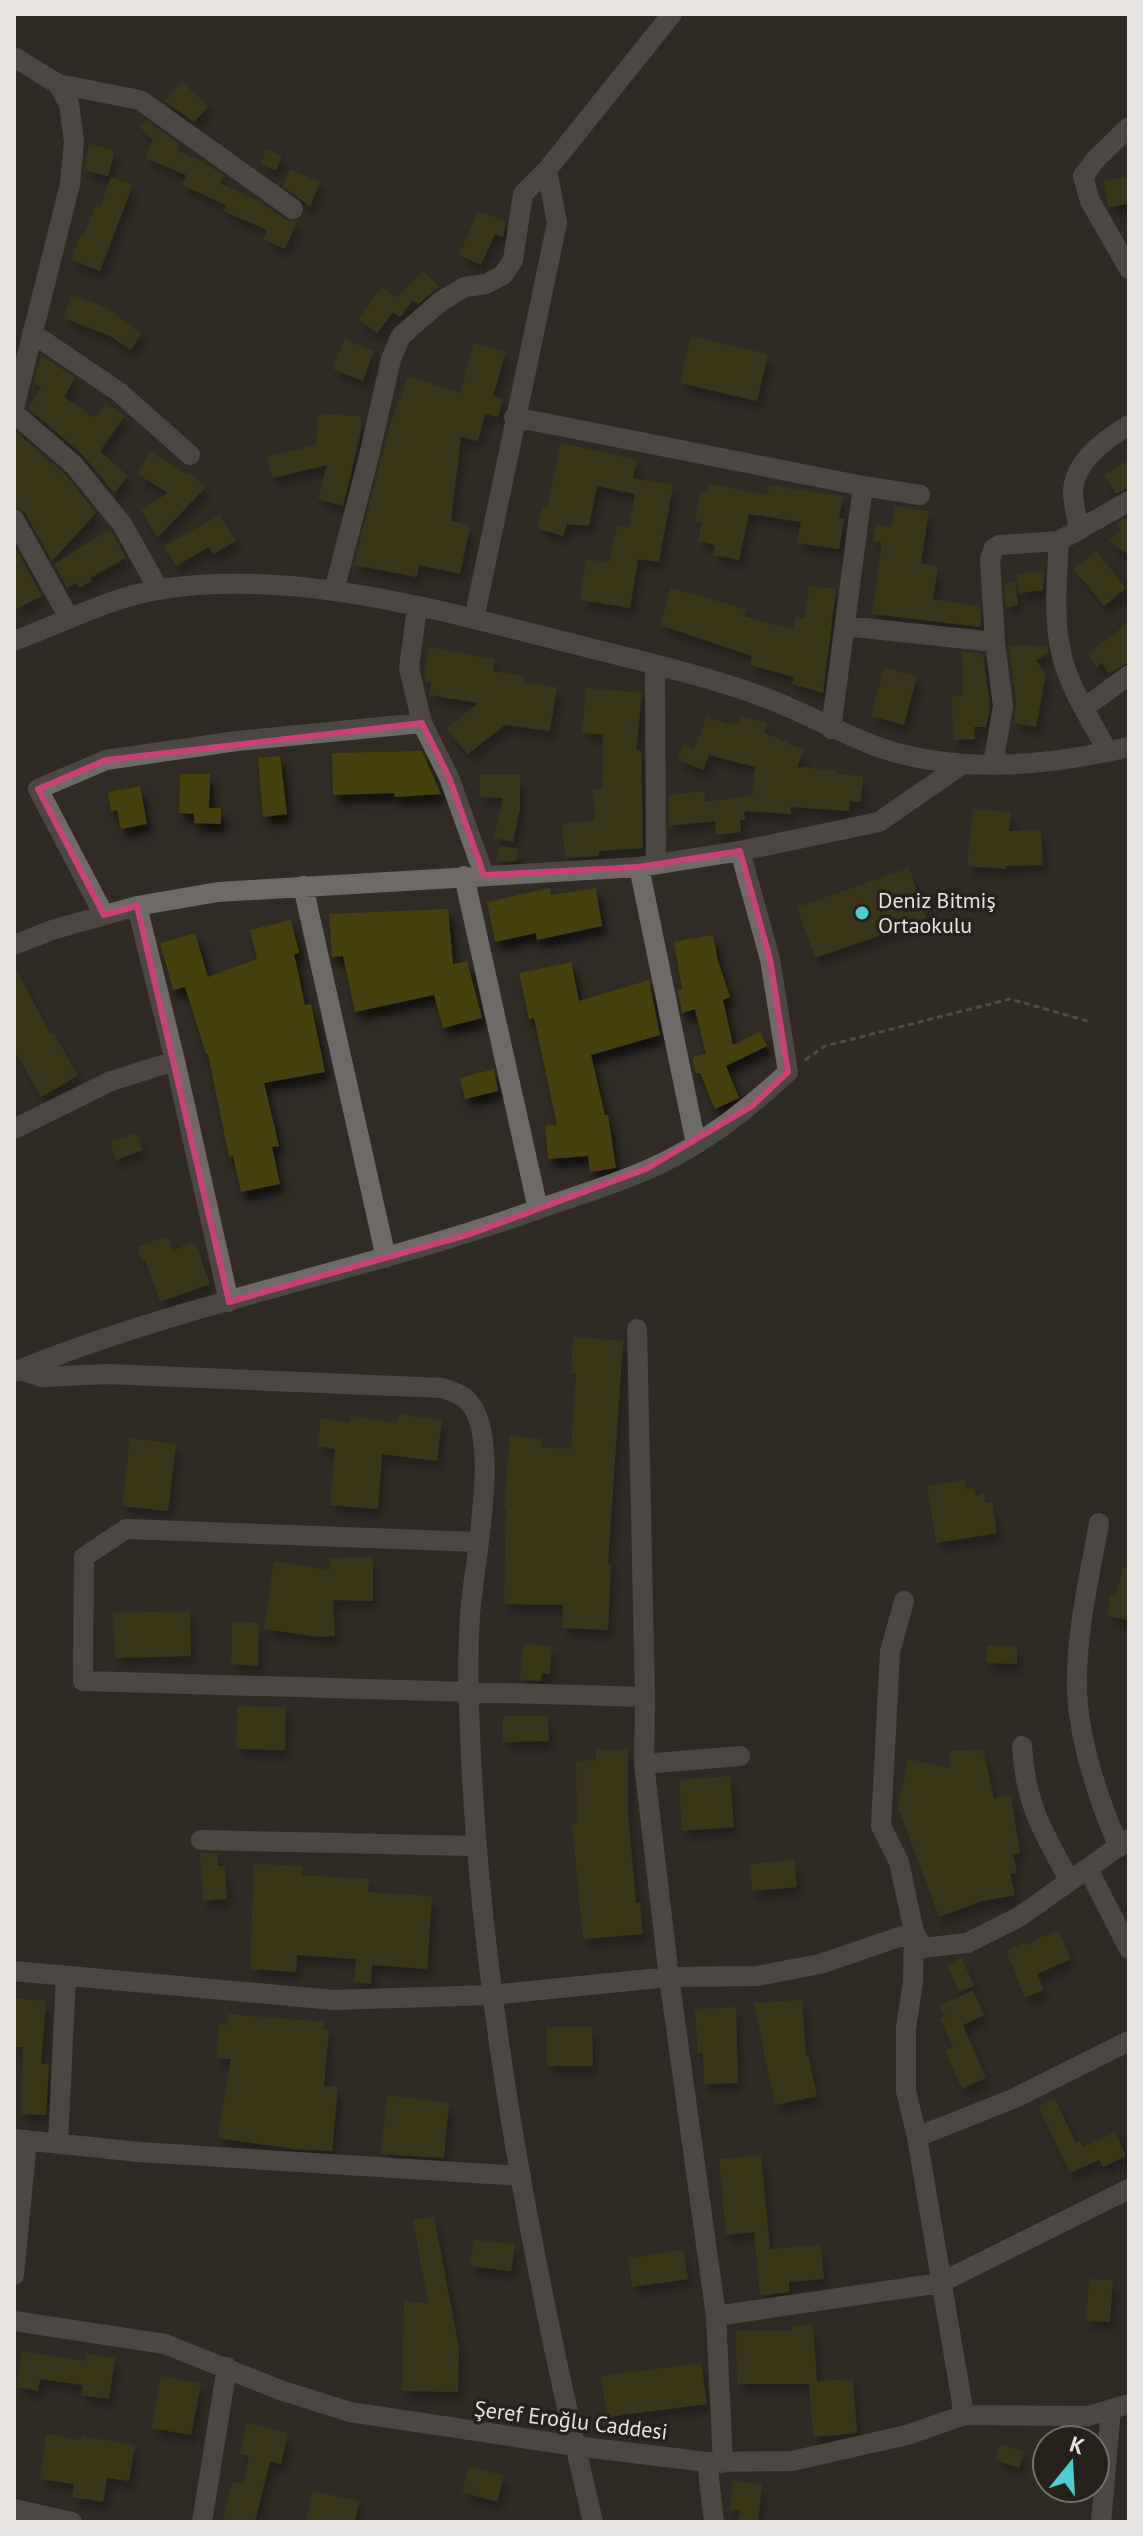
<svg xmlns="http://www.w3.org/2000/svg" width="1143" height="2536" font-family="'PT Sans',sans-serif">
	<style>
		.building { fill: #443f0c; filter: url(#shadow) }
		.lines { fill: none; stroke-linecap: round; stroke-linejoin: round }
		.path { stroke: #78736e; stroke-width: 3; stroke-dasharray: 6 4; stroke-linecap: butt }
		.minor { stroke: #6e6a68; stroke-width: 20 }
		.marked { fill: none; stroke: #c94175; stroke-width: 6; stroke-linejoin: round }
		.poi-dot { fill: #51ccd2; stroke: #26221b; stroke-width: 3 }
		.labels { text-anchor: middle; stroke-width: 7; stroke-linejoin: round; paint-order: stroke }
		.poi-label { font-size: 22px; fill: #e6e3df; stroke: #26221b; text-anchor: start }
		.street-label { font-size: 22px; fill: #e6e3df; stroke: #26221b }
	</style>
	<defs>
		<filter id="shadow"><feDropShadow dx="5" dy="9" stdDeviation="4" flood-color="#0009"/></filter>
	</defs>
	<rect width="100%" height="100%" fill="#302b25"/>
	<path class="building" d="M182,82L209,106L194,122L164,101Z
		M146,120L179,144L177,150L205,163L223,175L220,183L260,202L286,220L297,221L285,249L263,239L267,230L224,211L226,205L182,185L186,175L145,158L153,140L140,127Z
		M89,144L115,151L108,176L84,170Z
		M266,149L282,156L276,170L261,164Z
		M290,169L320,182L310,207L283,186Z
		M111,177L133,185L100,271L71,260L81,233L84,235L96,205L100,207Z
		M1129,177V204L1108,207L1104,180Z
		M478,211L506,221L503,237L495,234L481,265L459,255Z
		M423,271L439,287L418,304L413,300L400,317L393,312L377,333L358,319L382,287L397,298Z
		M72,295L107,308L142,333L131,350L110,336L63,318Z
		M691,336L768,354L757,401L680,383Z
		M344,339L374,351L363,381L333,369Z
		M474,343L506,352L493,396L503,399L498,417L485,414L478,441L461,437L451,521L470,526L460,574L419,565L417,577L354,565L389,428L408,376L460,393Z
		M41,355L75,378L64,397L95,418L105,403L125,416L100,451L128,476L114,493L83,455L28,408L41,387L34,383Z
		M318,414L361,416L360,422H363L343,506L318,499L327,465L272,478L267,457L316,445Z
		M14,430L65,474L96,513L52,561L25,513L14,506Z
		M561,443L637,460L633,478L673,485L659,562L638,559L630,608L580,600L586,559L609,563L617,525L629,527L635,494L597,486L589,526L567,524L563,536L537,528L543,506L547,507Z
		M151,452L188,475L191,473L206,487L157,538L141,510L168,493L137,474Z
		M1129,460V488L1116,494L1104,475Z
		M710,484L768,495L769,485L843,496L839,518L844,519L839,549L797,543L801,522L749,514L739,560L713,555L715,545L698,541L702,522L695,521L701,490L708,492Z
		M895,506L929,511L921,563L938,566L933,599L980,606L981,627L872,614L881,551V542L873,541L875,525L892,527Z
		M220,515L236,541L213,554L209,547L176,566L164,546Z
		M1129,516V556L1109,540L1120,531L1116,524Z
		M110,529L126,558L90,578L92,581L79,588L76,583L67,588L54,564Z
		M14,546L42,596L14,610Z
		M1096,551L1126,588L1104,606L1074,569Z
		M1044,570L1043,590L1019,593L1017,574Z
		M1015,582L1018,605L1006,607L1004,584Z
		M809,586L836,589L823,693L792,684L794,677L750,665L752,656L660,625L671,588L746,609L744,616L793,630L796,617L805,619Z
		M1129,622V662L1109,674L1102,663L1096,667L1088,654Z
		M1009,645L1047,646L1048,652L1036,661L1046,674L1036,727L1013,723L1016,704Z
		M429,647L495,659L493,671L525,676L524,682L557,687L550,731L505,725L468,754L446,729L478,703L429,695L431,682L426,681L424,676Z
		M962,652L983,654L990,706L986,727H974L975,739L953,740L952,696H963Z
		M884,667L917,676L904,725L871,716Z
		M586,688L642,693L636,750H641L643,848L599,851V856L565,858L562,824L595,821L593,789H602L603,735L582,733Z
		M707,716L733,726V723L740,724L741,717L767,723L765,733L804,750L797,767L836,770V774L863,776L861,802L850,801L849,811L791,807V814L744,811L745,820H740L741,832L716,835L715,821L669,826V795L704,791L705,802L752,796L755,767L709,755L703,770L678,760L683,745L694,750Z
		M422,751L441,794L395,797L394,793L333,795L332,753Z
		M280,756L287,814L263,817L258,758Z
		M180,774H210L209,808H221V824L194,823V814L179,813Z
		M480,775H520V808L513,842L494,838L503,798L480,797Z
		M140,786L147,824L121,829L117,810L111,811L108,792Z
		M973,809L1011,812L1009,831L1041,830L1043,865L1006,866V869L967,866Z
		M499,846L518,849L516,861L496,862Z
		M909,868L927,919L815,958L797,907Z
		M550,888L551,895L596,888L602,926L537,940L536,933L495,942L487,902Z
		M448,909L453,964L467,961L482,1018L443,1028L434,995L355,1012L343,956L332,957L329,914Z
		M291,920L299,953L294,954L305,1005L311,1004L325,1072L264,1083L279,1146L272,1147L280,1184L241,1192L233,1156L229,1157L208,1054H206L185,987L173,990L160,943L195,933L208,977L257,959L250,930Z
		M713,935L718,961L730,997L723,1000L733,1045L760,1032L767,1046L726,1066L739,1098L715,1109L700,1073H696L692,1057L706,1054L695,1009L682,1013L678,990L682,989L674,942Z
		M571,962L579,1001L649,980L660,1035L591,1055L605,1115H608L616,1168L590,1172L588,1156L548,1159L545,1126L557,1125L534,1018L529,1019L519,973Z
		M14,965L51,1035L54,1033L78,1076L41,1097L14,1050Z
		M494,1069L498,1091L465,1099L460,1078Z
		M137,1133L143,1150L116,1160L110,1142Z
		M168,1236L173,1250L195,1242L210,1284L160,1302L145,1260L142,1261L137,1247Z
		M573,1337L623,1341L608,1564H611L608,1630L562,1628L563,1605L504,1604L506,1507H504L510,1436L541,1439V1447L571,1449L576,1374L571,1373Z
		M398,1414L442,1420L437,1461L382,1454L378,1509L330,1505L335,1449L317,1446L321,1418L350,1423L351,1416L397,1423Z
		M130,1438L176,1444L168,1511L122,1506Z
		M964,1480L966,1489L974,1488L976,1496L984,1494L985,1503L992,1502L997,1533L936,1543L927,1486Z
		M373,1557V1601L333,1600L335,1636L320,1637L264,1629L274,1561L330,1570V1558Z
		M1127,1561H1129V1620L1107,1616L1110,1596H1114Z
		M190,1611L191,1656L115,1658L113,1613Z
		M232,1622L259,1623L258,1666L231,1664Z
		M523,1644L552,1646L550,1674L542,1673L541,1681L520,1680Z
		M987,1646H1017V1664L986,1663Z
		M237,1706L286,1707L285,1750L236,1749Z
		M503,1716H548L549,1741L503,1742Z
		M596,1750H628V1812L636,1903H640L643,1934L583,1939L572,1823H577L576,1761L596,1760Z
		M983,1750L994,1798L1011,1795L1020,1853L1013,1855L1017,1873L1010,1874L1015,1895L982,1901L939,1917L898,1808L908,1759L950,1768L949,1751Z
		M730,1776L734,1827L682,1831L679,1780Z
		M200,1853H218V1866H225L227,1899L203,1900Z
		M794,1860L797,1887L752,1891L750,1864Z
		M254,1864L303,1866L302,1875L369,1879L368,1892L432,1896L427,1969L372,1965L371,1984L354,1982L356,1959L297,1955L296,1972L250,1969Z
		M1058,1930L1071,1959L1037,1974L1044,1990L1025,1998L1006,1951L1024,1943L1025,1945Z
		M962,1958L974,1986L959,1992L947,1965Z
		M973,1990L984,2015L963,2025L986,2078L962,2089L945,2051L953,2047L940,2019L945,2016L940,2006Z
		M14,1998L46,2001L41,2064H49L46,2115L21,2114L23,2047H14Z
		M802,2000L806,2056L808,2055L817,2096L775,2105L754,2003Z
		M736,2007L738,2083L704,2084L703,2053H698L695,2009Z
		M228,2014L324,2022L323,2029L329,2030L324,2086L338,2087L332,2151L293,2149L218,2138L231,2059L216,2058L219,2024L227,2025Z
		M547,2027H592L593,2066H547Z
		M387,2095L449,2103L444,2158L381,2154Z
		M1055,2099L1076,2143L1081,2141L1083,2147L1115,2132L1126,2156L1103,2167L1099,2160L1070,2173L1038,2106Z
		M761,2155L770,2249L821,2245L824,2279L789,2282V2292L760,2296L754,2232L726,2235L719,2159Z
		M434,2216L459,2348L458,2392L402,2391L404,2302L428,2303L413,2220Z
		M474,2240L515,2244L511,2271L470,2266Z
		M683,2250L688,2279L632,2287L628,2258Z
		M1089,2279L1113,2280L1110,2322L1086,2321Z
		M813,2325L817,2381L853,2379L857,2433L813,2437L809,2384H737L736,2331H792V2326Z
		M22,2351L86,2361L87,2354L115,2358L109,2399L81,2395L83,2385L40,2379L38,2391L16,2387Z
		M701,2363L707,2404L607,2417L601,2376Z
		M161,2376L201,2384L191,2435L151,2428Z
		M247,2423L288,2433L281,2464L270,2461L255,2522H222L232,2482L244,2484L249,2456L240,2454Z
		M46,2434L81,2440L82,2436L135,2445L129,2481L107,2478L103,2502L72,2497L74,2484L40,2479Z
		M1000,2444L1024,2452L1019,2468L995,2460Z
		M469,2466L504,2476L497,2502L462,2492Z
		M733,2481L762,2484L758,2522H738L740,2511L730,2510Z
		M312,2491L359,2501L355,2522H306Z"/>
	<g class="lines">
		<path class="path" d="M805,1060L825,1046L1010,999L1091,1022"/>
		<path class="minor" d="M14,57L58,84L69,104L74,142L70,184L14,408
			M58,84L140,100L293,209
			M1129,127L1097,158L1083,176L1090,201L1129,269
			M32,333L119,392L190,455
			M14,413L74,465L122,524L159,590
			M514,417L863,486L920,495
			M14,519L69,618
			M1079,530C1077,518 1073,504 1073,492C1074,461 1106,439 1129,425
			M334,591L369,456L391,359L401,336L441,301L465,287L486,284L503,275L513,260L523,194L547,170
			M417,608L409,668L422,723L449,777L484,875
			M474,619L557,223L547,170L672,14
			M845,626L995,642
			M14,641C62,623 111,597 162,589C295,569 434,609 562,641C628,658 697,673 761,696C801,711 838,732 878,747C959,775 1047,766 1129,747
			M655,665L656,863
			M1084,708L1129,675
			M831,729L863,486
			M1108,752C1092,722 1067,684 1061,652C1053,615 1057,578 1059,541L1129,501
			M993,765L1003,706L995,642L990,559L994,548L1000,545L1059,541
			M639,867L696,1144
			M464,876L538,1209
			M303,886L386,1258
			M137,906L175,1061L229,1302
			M104,915L38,789L106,760L237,741L422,723
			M14,945L52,930L137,906L218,892L639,867L740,851L879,822L961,765
			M14,1129L111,1081L175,1061
			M637,1329L645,1697L644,1764L669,1977L757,1976L820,1964L914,1932L923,1948L967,1943L1019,1917L1129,1839
			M20,1370L42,1377L108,1374L442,1388C451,1391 462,1394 469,1402C502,1440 473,1566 470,1615C468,1645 468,1676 469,1706C477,1982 530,2254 593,2522
			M14,1372C182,1303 364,1271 536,1210C586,1192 642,1177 688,1149C725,1127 757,1101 788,1072L770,959L740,851
			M1099,1523C1089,1579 1075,1637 1077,1693C1080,1744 1099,1801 1119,1847
			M478,1542L126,1529L84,1557L83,1681L645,1697
			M904,1601L890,1652L881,1826L899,1862L914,1932L913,1981L906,2029V2091L917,2137
			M1022,1746C1025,1803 1043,1833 1070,1881
			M644,1764L740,1756
			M201,1840L476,1846
			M1088,1869L1129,1949
			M14,1971L334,2000L491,1995L669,1977L716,2316L723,2463
			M14,2139L139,2152L521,2176
			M58,2143L66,1976
			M14,2275L27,2140
			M716,2316L940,2283L1129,2189
			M14,2321L165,2344L280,2390L350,2412L575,2446L707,2462L792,2461L907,2435L964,2415L1088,2416L1129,2404
			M964,2415L917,2137L1015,2098L1129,2041
			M707,2462L714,2522
			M14,2509L72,2522
			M202,2522L227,2367
			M1101,2522L1111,2409"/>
	</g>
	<path d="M0 0H1143V2536H0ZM422,723L449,777L484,875L639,867L740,851L770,959L788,1072L752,1106L646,1169L470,1234L229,1302L137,906L104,915L38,789L106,760Z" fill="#302b25" fill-opacity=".55" fill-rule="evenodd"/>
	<path class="marked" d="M422,723L449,777L484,875L639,867L740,851L770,959L788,1072L752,1106L646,1169L470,1234L229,1302L137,906L104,915L38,789L106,760Z"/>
	<circle class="poi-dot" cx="862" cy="913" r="8"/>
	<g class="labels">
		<g class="poi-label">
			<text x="878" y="908">Deniz Bitmiş<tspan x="878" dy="25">Ortaokulu</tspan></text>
		</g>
		<g class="street-label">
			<text transform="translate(571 2420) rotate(7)" y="8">Şeref Eroğlu Caddesi</text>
		</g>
	</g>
	<rect width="1143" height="2536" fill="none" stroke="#e6e3df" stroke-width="32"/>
	<g transform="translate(1071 2464) rotate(18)"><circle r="38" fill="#26221b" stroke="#736f69" stroke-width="2"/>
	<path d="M0-6L14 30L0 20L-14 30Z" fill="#51ccd2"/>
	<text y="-12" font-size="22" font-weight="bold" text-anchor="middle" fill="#e6e3df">K</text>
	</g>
</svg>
